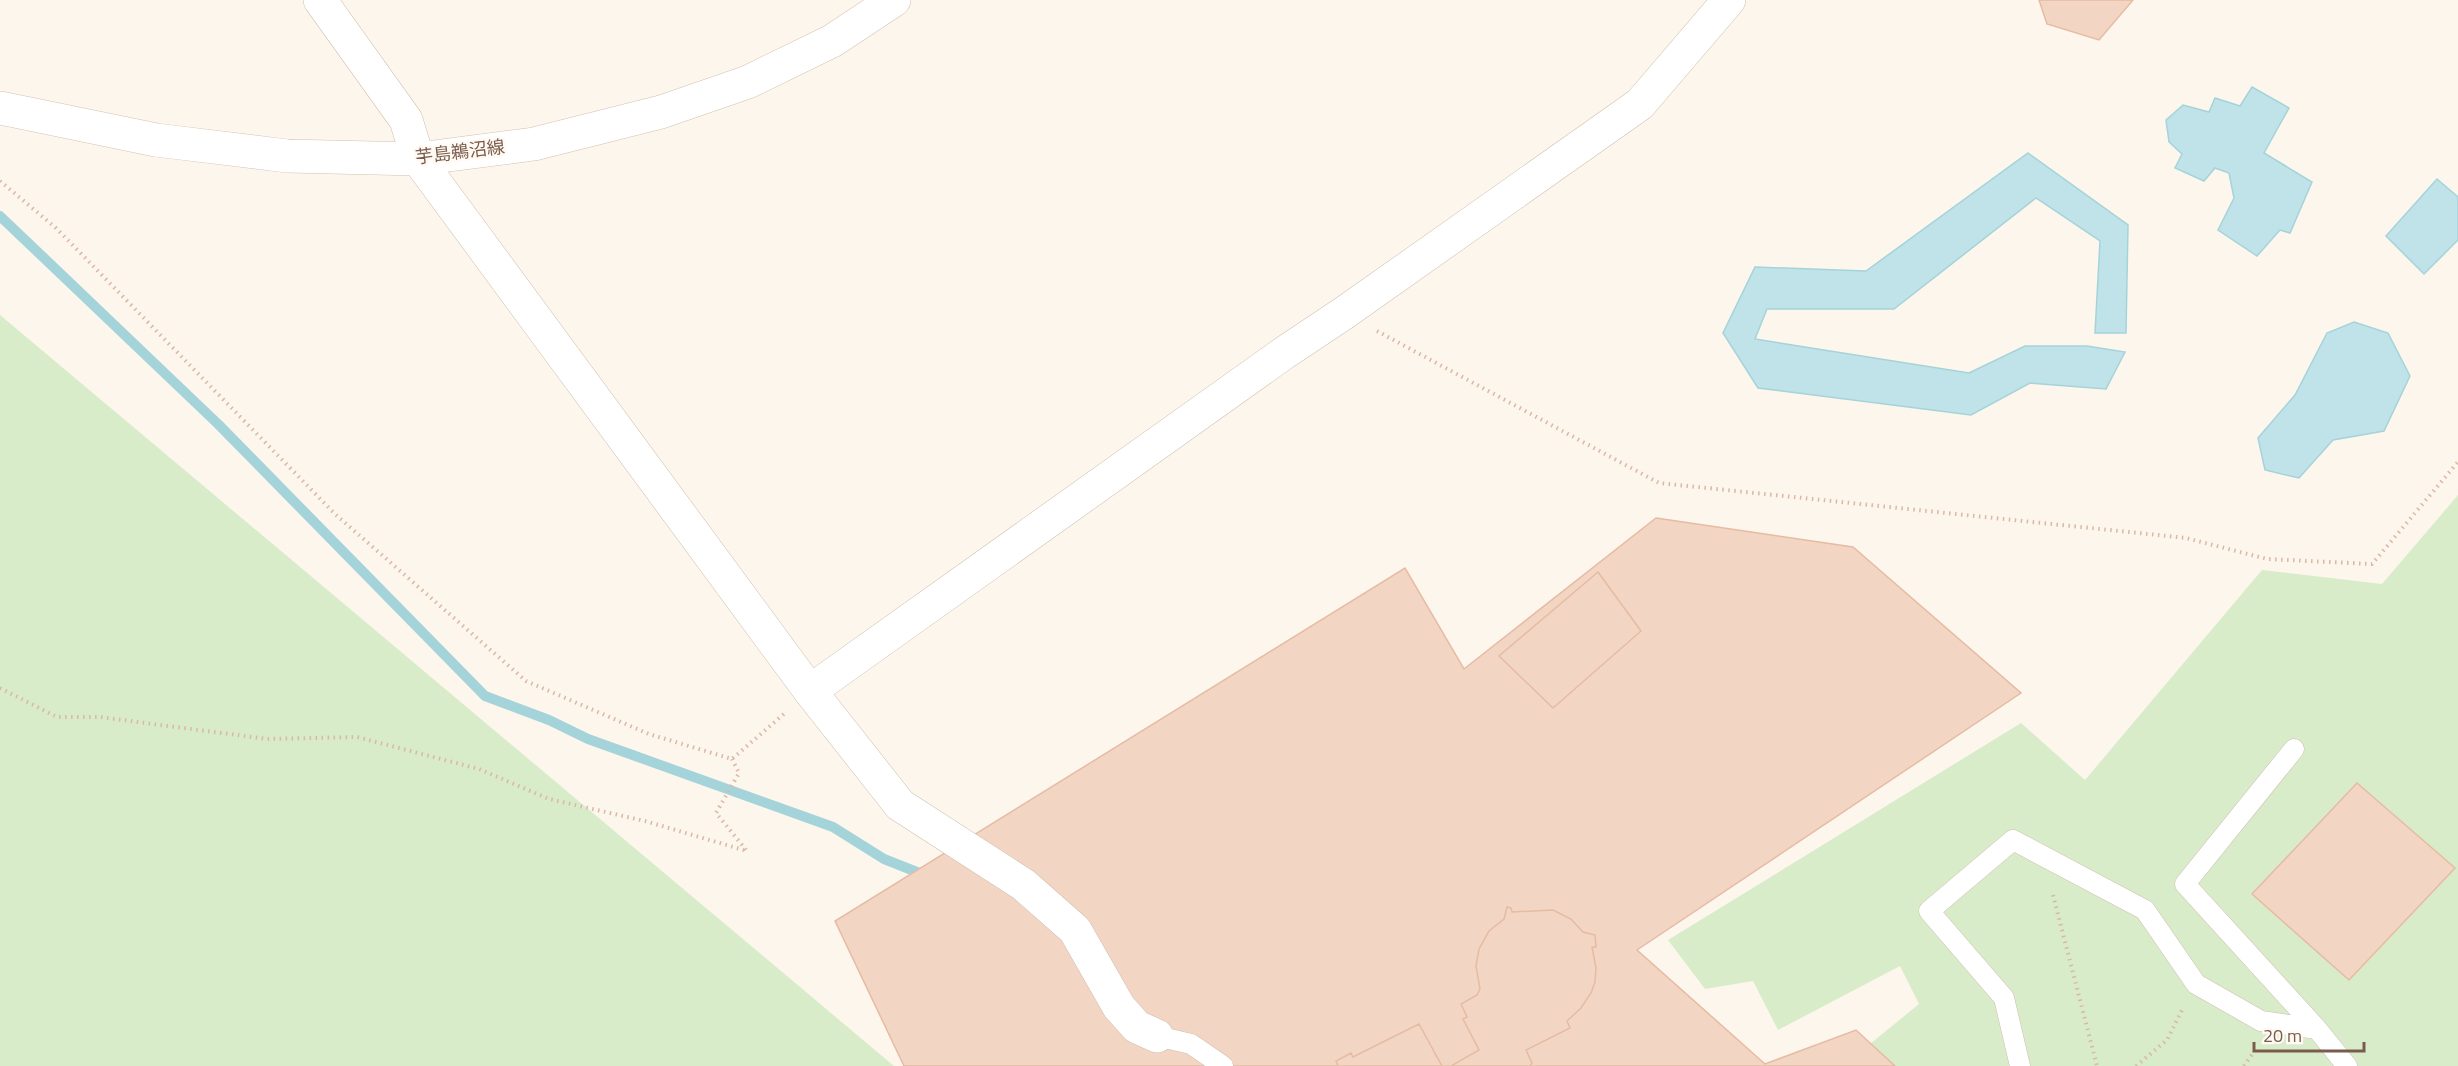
<svg xmlns="http://www.w3.org/2000/svg" width="2458" height="1066" font-family="'Titillium Web','Noto Sans JP',sans-serif">
	<style>
		.green { fill: #d8ecc9 }
		.water { fill: #bfe3e8; stroke: #a5d3da; stroke-width: 1.5 }
		.lines { fill: none; stroke-linecap: round; stroke-linejoin: round }
		.stream { stroke: #a5d3da; stroke-width: 10 }
		.building { fill: #f3d5c3; stroke: #e6bba3; stroke-width: 1.5 }
		.service-casing { stroke: #d1beb0; stroke-width: 21 }
		.minor-casing { stroke: #d1beb0; stroke-width: 34 }
		.tertiary-casing { stroke: #d1beb0; stroke-width: 34 }
		.secondary-casing { stroke: #d6c0b0; stroke-width: 34 }
		.path { stroke: #d9b8a5; stroke-width: 4; stroke-dasharray: 1.5 4.5; stroke-linecap: butt }
		.service { stroke: #fff; stroke-width: 20 }
		.minor { stroke: #fff; stroke-width: 33 }
		.tertiary { stroke: #fff; stroke-width: 33 }
		.secondary { stroke: #fff; stroke-width: 33 }
		.labels { text-anchor: middle; stroke-width: 5; stroke-linejoin: round; paint-order: stroke }
		.street-label { font-size: 18px; fill: #7a5c4d; stroke: #fffaf3 }
	</style>
	<rect width="100%" height="100%" fill="#fdf6ec"/>
	<path class="green" d="M0,315L894,1066H0Z
		M2458,495V1066H1843L1919,1004L1900,966L1778,1030L1753,981L1705,989L1668,940L2021,723L2085,780L2262,570L2382,584Z"/>
	<path class="water" d="M2252,87L2289,108L2264,153L2312,182L2290,233L2280,230L2257,256L2218,230L2234,198L2229,173L2215,168L2204,181L2175,168L2182,154L2169,142L2166,120L2183,105L2209,112L2215,98L2240,106Z
		M2028,153L2128,225L2126,333H2095L2100,241L2036,198L1894,309H1767L1755,339L1969,373L2025,346H2087L2125,352L2106,389L2030,383L1971,415L1758,388L1723,333L1755,267L1866,271Z
		M2437,179L2458,197V240L2424,274L2386,236Z
		M2354,322L2388,333L2410,376L2384,431L2333,440L2299,478L2265,470L2258,438L2295,395L2327,333Z"/>
	<g class="lines">
		<path class="stream" d="M0,216L218,424L485,696L549,720L588,739L833,827L884,859L927,876"/>
	</g>
	<path class="building" d="M2039,0H2133L2099,40L2047,24Z
		M1656,518L1853,547L2021,693L1637,950L1765,1064L1856,1030L1895,1066H904L835,921L1405,568L1464,669Z
		M1598,572L1641,631L1553,708L1499,656Z
		M2357,783L2455,868L2349,980L2252,894Z
		M1507,907L1511,908L1512,912L1553,910L1571,919L1583,932L1595,935L1596,947H1592L1596,968L1595,982L1591,993L1581,1008L1567,1021L1570,1028L1526,1050L1532,1063L1530,1066H1451L1479,1050L1463,1019L1467,1017L1461,1004L1477,995L1480,989L1476,966L1479,949L1489,931L1504,919Z
		M1419,1024L1442,1066H1338L1336,1061L1351,1053L1353,1057Z"/>
	<g class="lines">
		<g class="service-casing">
			<path id="service" d="M2294,749L2185,884L2317,1029
				M1157,1036L1191,1044L1223,1066
				M2020,1066L2004,998L1929,911L2013,840L2145,910L2196,984L2261,1021L2317,1029L2347,1066"/>
		</g>
		<g class="minor-casing">
			<path id="minor" d="M320,0L406,120L418,159
				M810,691L1284,353L1344,313L1640,104L1729,0"/>
		</g>
		<g class="tertiary-casing">
			<path id="tertiary" d="M418,159L810,691L900,805L1024,885L1075,930L1119,1007L1137,1027L1157,1036"/>
		</g>
		<g class="secondary-casing">
			<path id="secondary" d="M0,108L156,140L287,156L418,159L534,144L661,112L748,82L832,41L894,0"/>
		</g>
		<path class="path" d="M0,181L56,228L335,514L526,681L649,734L732,759L785,713
			M1377,331L1659,483L2186,538L2267,559L2372,564L2458,462
			M0,688L57,717H100L267,739L357,737L479,769L549,799L645,821L747,851L716,813L739,773L732,759
			M2053,895L2097,1066
			M2136,1066L2167,1040L2182,1010
			M2244,1066L2256,1049"/>
		<use href="#service" class="service"/>
		<use href="#minor" class="minor"/>
		<use href="#tertiary" class="tertiary"/>
		<use href="#secondary" class="secondary"/>
	</g>
	<g class="labels">
		<g class="street-label">
			<text transform="translate(460 152) rotate(-7)" y="6">芋島鵜沼線</text>
		</g>
	</g>
	<path d="M2254 1042v9h110v-9" fill="none" stroke="#7a5c4d" stroke-width="3"/>
	<text x="2263" y="1042" font-size="18" fill="#7a5c4d" stroke="#fffaf3" stroke-width="4.5" paint-order="stroke">20 m</text>
</svg>
